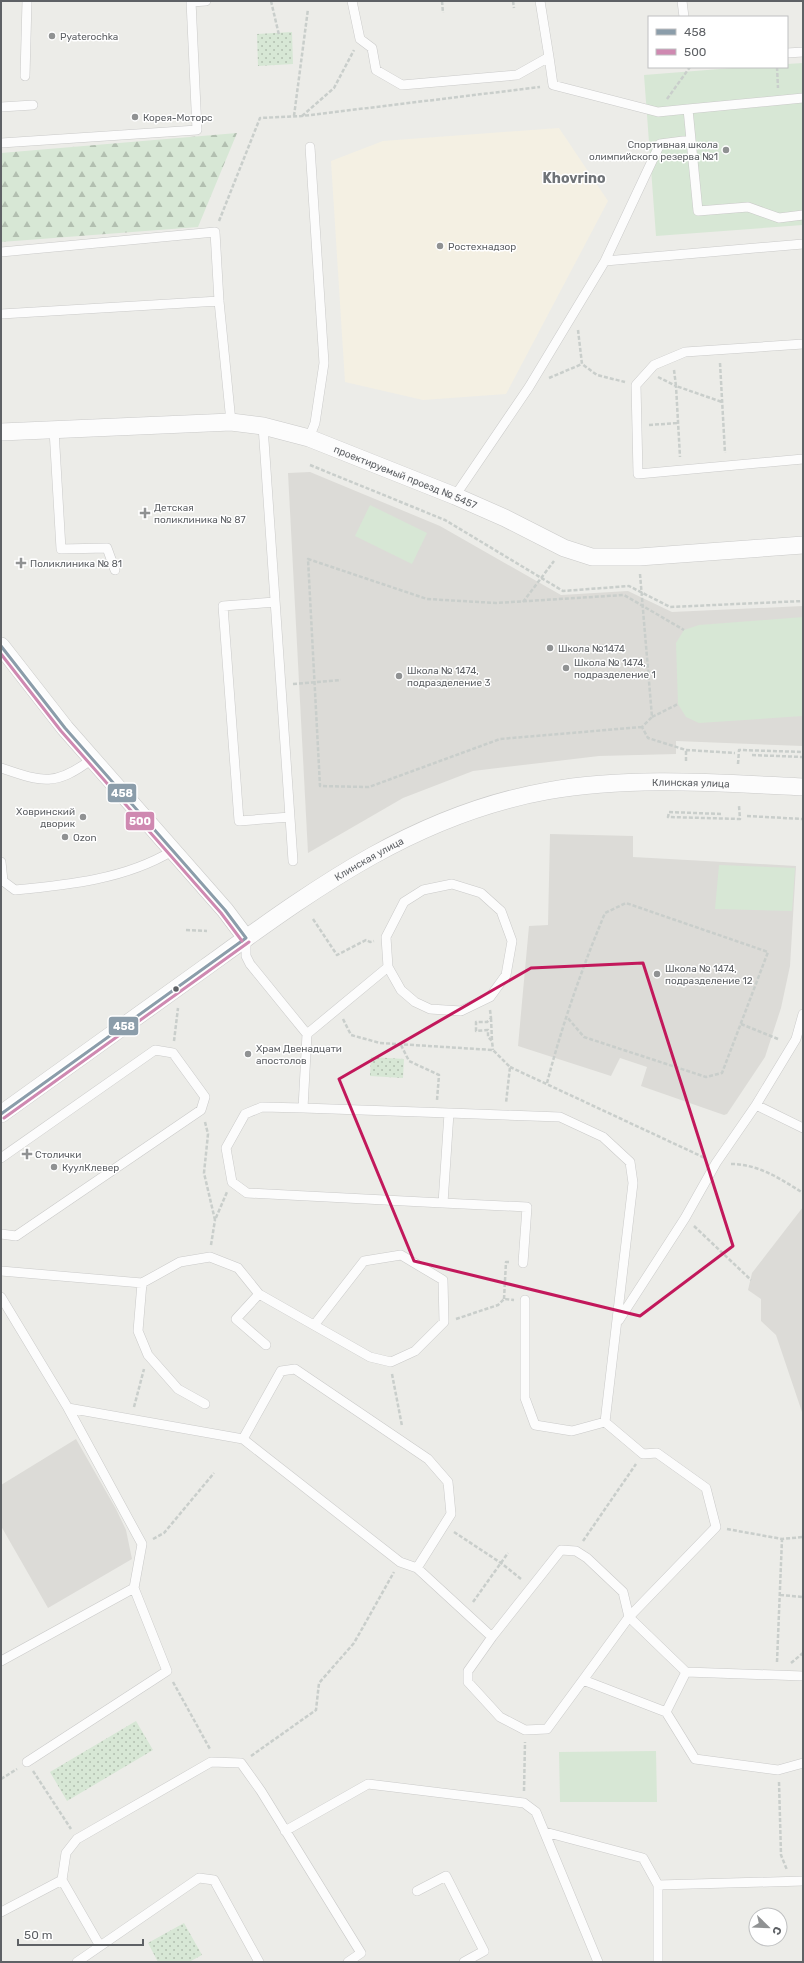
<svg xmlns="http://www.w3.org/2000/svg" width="804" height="1963" font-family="Rubik,sans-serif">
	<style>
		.commercial { fill: #f4f0e3 }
		.education { fill: #dcdbd7 }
		.forest { fill: url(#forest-firs) }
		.park { fill: url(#park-dots) }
		.pitch { fill: #d7e7d5 }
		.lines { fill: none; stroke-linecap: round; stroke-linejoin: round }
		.lane-casing { stroke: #cacac9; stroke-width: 10 }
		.street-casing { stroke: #cacac9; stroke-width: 18 }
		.path { stroke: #c9cecb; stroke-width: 2.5; stroke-dasharray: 4 2; stroke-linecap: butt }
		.lane { stroke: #fcfcfc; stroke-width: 9 }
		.street { stroke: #fcfcfc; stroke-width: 17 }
		.bus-1-casing { stroke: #fff; stroke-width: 6 }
		.bus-2-casing { stroke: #fff; stroke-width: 6 }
		.bus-1 { stroke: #8b9daa; stroke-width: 3 }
		.bus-2 { stroke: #cf89b1; stroke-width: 3 }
		.marked { fill: none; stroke: #c2185b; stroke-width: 3; stroke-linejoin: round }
		.poi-dot { fill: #909293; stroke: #fff; stroke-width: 1.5 }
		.bus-dot { fill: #5e6165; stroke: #fff; stroke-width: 1.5 }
		.labels { text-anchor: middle; stroke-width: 3; stroke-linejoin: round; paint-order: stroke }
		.poi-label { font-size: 10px; fill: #5e6165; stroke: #fff; text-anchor: start }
		.street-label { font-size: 10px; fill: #5e6165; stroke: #fff }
		.district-label { font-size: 14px; font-weight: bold; fill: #6f7377; stroke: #fff }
		.line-badge { stroke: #fff; stroke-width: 1.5 }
		.badge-label { font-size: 11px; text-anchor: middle; font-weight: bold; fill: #fff }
	</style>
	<defs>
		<pattern id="forest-firs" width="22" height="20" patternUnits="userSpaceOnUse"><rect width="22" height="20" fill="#d7e7d5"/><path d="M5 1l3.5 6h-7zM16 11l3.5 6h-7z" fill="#b2bfb0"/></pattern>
		<pattern id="park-dots" width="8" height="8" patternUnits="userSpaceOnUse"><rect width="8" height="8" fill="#d7e7d5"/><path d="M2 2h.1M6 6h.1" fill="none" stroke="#b2bfb0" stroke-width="1.8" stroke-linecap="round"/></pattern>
	</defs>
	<rect width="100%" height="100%" fill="#ecece8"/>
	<path class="commercial" d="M559,128L608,201L506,394L423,400L345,382L331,161L383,141Z"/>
	<path class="education" d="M310,472L440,526L561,595L628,591L672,612L803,606V746L676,741V754L599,756L473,771L403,798L308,853L288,473Z
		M550,834L633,836V857L796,866L790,966L781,1008L765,1057L727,1114L724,1115L641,1086L647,1067L620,1058L611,1076L518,1046L529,926L548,925Z
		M803,1207V1415L776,1335L761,1321V1299L748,1290L752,1273Z
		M76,1439L116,1509L126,1530L132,1559L48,1608L1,1526V1485Z"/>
	<path class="forest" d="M237,133L198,227L1,242V153Z"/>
	<path class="park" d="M292,32L293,64L258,66L257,34Z
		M371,1057L404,1059L403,1078L370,1076Z
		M136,1721L153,1750L67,1801L50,1772Z
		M184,1923L202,1955L189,1962H158L148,1943Z"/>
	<path class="pitch" d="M803,63V225L656,236L644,75L745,67H787V64Z
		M370,505L427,533L412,564L355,536Z
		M803,617V716L699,723L686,717L678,704L676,643L684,630L699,625Z
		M719,865L795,868L792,911L715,909Z
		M656,1751L657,1802H560L559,1752Z"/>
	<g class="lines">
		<g class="lane-casing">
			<path id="lane" d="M352,1L360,39L372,48L376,70L402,85L517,75L549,57L540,1
				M682,1L684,17
				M191,2L206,1
				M787,53L803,52
				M25,76L27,1
				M1,107L33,105
				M688,109L803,98
				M691,140L698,211L748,207L779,218L803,215
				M1,143L197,130L191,1
				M1,252L215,232L219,301L231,422
				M605,261L803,244
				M1,314L219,301
				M803,344L685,352L654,365L636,385L638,474L803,459
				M263,426L293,861
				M54,430L61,549L107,548L115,570
				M309,438L315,423L324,363L310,147
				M455,496L529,387L605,261L660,144L691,140L688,109L658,112L553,85L549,57
				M275,602L223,606L239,821L290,817
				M1,768C42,782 55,787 92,759
				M1,862L3,881L15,890C68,885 126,879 172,851
				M246,938V956L250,964L307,1034L388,967L386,937L404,902L423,890L452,884L481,893L501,911L512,941L506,975L490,997L461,1011L430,1009L415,1002L401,990L388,967
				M307,1034L303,1108L449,1113L443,1203L527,1207L523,1263
				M756,1105L803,1128
				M303,1108L262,1107L245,1114L226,1148L232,1182L247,1193L443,1203
				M449,1113L560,1117L603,1137L630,1162L633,1183L605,1422L572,1431L535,1425L525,1398V1300
				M1,1158L155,1050L173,1053L205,1097L201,1110L16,1236L1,1234
				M1,1271L142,1283L180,1262L210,1257L238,1268L259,1294L370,1357L391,1362L415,1351L444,1322L443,1280L401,1255L364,1261L315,1324
				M142,1283L138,1331L148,1355L178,1389L205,1404
				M259,1294L236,1319L266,1345
				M1,1297L68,1408L243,1439L400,1562L417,1568L492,1637L468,1671V1682L500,1717L525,1730L547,1729L583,1680L666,1712L695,1759L778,1770L803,1763
				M619,1320L685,1218L716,1163L756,1105L796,1039L803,1014
				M243,1439L281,1371L295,1369L428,1459L448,1482L451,1514L417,1568
				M492,1637L561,1550L576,1551L587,1558L623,1592L629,1617L686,1672L666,1712
				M1,1661L134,1588
				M686,1672L803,1676
				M583,1680L629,1617L716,1527L706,1488L657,1453L643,1454L605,1422
				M27,1762L167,1671L134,1588L142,1544L68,1408
				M285,1831L368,1784L524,1803L536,1812L598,1962
				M545,1832L643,1858L658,1885V1962
				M658,1885L803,1881
				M417,1891L446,1876L484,1951L464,1962
				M1,1912L62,1880
				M100,1946L62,1880L66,1853L77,1839L211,1762L241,1763L261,1791L361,1953L348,1962
				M77,1962L199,1878L214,1880L259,1962"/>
		</g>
		<g class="street-casing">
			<g id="street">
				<path id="s1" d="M1,432L231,422L263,426L309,438L455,496L505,518L564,548L592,557H639L803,545"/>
				<path d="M1,646L65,728L225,910L246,938"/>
				<path id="s2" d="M1,1114C69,1065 138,1016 206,967C313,890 413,815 547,791C630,776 719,783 803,787"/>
			</g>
		</g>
		<path class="path" d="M271,1L279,35
			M442,1L443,13
			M513,1L514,8
			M777,67L778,88
			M667,99L690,67
			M294,116L308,9
			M302,116L334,88L354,50
			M219,221L260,118L302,116L540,87
			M578,330L582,364L597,375L625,382
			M720,363L725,453
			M674,370L676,386L722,402
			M658,377L676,386L680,457
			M549,378L582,364
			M649,425L678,423
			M310,465L445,520L563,591L629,586L670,607L803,601
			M640,574L652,717L642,727L648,738L686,750L735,753
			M523,602L554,561
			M293,684L341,680
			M652,717L678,704
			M642,727L500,739L369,787L320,786L308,559L427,599L496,603L624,595L684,630
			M752,755L803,757
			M686,761V750
			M738,764L739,750L803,752
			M721,814L669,812L668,817L740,819L739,806
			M747,816L803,819
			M313,919L337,955L366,940L370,942L374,941
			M186,930L207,931
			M490,1010L491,1018L487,1022H476V1031L488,1030V1037L492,1041L493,1050
			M491,1018L492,1041
			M343,1019L351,1035L380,1043L493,1050L510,1067L506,1103
			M741,1024L778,1039
			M174,1041L178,1008
			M401,1045L409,1061L439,1075L437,1100
			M510,1067L705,1158
			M547,1083C562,1025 582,968 605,913L626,903L768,952L722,1073L706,1077L584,1037L567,1017
			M205,1122L208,1134L204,1173L215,1220L227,1192
			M731,1164C758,1164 781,1179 803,1193
			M694,1226L751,1280
			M211,1245L215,1220
			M504,1299L506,1262H510
			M456,1319L498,1305L504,1299L514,1300
			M392,1374L402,1426
			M134,1407L144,1369
			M727,1529L782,1539L803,1537
			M454,1532L501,1563L521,1579
			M153,1539L164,1533L214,1473
			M583,1541L636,1464
			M780,1595L803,1597
			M473,1602L508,1553
			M777,1662L782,1539
			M791,1663L803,1653
			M173,1682L210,1749
			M251,1756L316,1710L319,1683L354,1643L394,1572
			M33,1771L71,1829
			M1,1779L17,1769
			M779,1782L781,1855L787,1870
			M524,1791L525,1742"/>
		<use href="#lane" class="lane"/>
		<use href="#street" class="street"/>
		<g class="bus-1-casing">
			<path id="bus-1" d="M1,646L65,728L225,910L246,938
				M1,1114L246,938"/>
		</g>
		<g class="bus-2-casing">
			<path id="bus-2" d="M1,654L61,731L221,913L242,941
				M4,1118L249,942"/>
		</g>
		<use href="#bus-1" class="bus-1"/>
		<use href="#bus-2" class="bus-2"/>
	</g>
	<path class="marked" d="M643,963L733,1246L640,1316L414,1261L339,1079L531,968Z"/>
	<g class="poi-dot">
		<circle cx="52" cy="36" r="4"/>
		<circle cx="135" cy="117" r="4"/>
		<circle cx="726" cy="150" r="4"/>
		<circle cx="440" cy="246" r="4"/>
		<path d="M143 507h4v4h4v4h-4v4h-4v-4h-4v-4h4z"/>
		<path d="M19 557h4v4h4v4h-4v4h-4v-4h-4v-4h4z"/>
		<circle cx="550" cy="648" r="4"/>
		<circle cx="566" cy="668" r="4"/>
		<circle cx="399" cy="676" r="4"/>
		<circle cx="83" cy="817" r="4"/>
		<circle cx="65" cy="837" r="4"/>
		<circle cx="657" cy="974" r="4"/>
		<circle cx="248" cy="1054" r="4"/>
		<path d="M25 1148h4v4h4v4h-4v4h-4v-4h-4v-4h4z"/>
		<circle cx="54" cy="1167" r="4"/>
	</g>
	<circle class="bus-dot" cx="176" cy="989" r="3.5"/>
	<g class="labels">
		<g class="poi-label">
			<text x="60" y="40">Pyaterochka</text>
			<text x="143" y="121">Корея-Моторс</text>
			<text x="718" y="148" text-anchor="end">Спортивная школа<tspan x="718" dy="12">олимпийского резерва №1</tspan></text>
			<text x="448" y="250">Ростехнадзор</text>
			<text x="154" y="511">Детская<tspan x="154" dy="12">поликлиника № 87</tspan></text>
			<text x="30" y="567">Поликлиника № 81</text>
			<text x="558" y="652">Школа №1474</text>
			<text x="574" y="666">Школа № 1474,<tspan x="574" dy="12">подразделение 1</tspan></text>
			<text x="407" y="674">Школа № 1474,<tspan x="407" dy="12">подразделение 3</tspan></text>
			<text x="75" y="815" text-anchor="end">Ховринский<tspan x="75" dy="12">дворик</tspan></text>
			<text x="73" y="841">Ozon</text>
			<text x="665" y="972">Школа № 1474,<tspan x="665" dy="12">подразделение 12</tspan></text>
			<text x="256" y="1052">Храм Двенадцати<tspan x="256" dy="12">апостолов</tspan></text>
			<text x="35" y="1158">Столички</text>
			<text x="62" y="1171">КуулКлевер</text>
		</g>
		<g class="street-label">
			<text dy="4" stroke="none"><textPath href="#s1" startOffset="414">проектируемый проезд № 5457</textPath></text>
			<text dy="4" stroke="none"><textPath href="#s2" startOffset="784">Клинская улица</textPath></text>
			<text dy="4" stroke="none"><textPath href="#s2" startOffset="448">Клинская улица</textPath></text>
		</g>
		<g class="district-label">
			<text x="574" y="183">Khovrino</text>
		</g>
	</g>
	<g class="line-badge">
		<rect x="107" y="783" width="30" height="20" rx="4" fill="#8b9daa"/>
		<rect x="125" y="811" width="30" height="20" rx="4" fill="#cf89b1"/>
		<rect x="108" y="1016" width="31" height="20" rx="4" fill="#8b9daa"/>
	</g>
	<g class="badge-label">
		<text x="122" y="797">458</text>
		<text x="140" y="825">500</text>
		<text x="124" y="1030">458</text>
	</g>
	<rect width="804" height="1963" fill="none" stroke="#5e6165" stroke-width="4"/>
	<rect x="648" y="16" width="140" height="52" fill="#ffffff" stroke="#bfc0c1"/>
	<rect x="656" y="29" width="20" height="6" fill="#8b9daa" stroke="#bfc0c1"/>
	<text x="684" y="36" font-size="12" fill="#5e6165">458</text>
	<rect x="656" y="49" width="20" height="6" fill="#cf89b1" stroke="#bfc0c1"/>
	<text x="684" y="56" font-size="12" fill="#5e6165">500</text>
	<g transform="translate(768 1927) rotate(113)"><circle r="19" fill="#ffffff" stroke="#bfc0c1"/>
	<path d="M0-3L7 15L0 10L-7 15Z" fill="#909293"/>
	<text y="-6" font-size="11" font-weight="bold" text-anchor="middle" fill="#5e6165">С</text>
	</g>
	<path d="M18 1939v6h125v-6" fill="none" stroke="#5e6165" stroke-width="2"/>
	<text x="24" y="1939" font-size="12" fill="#5e6165" stroke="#ffffff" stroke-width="3" paint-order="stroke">50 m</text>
</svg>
